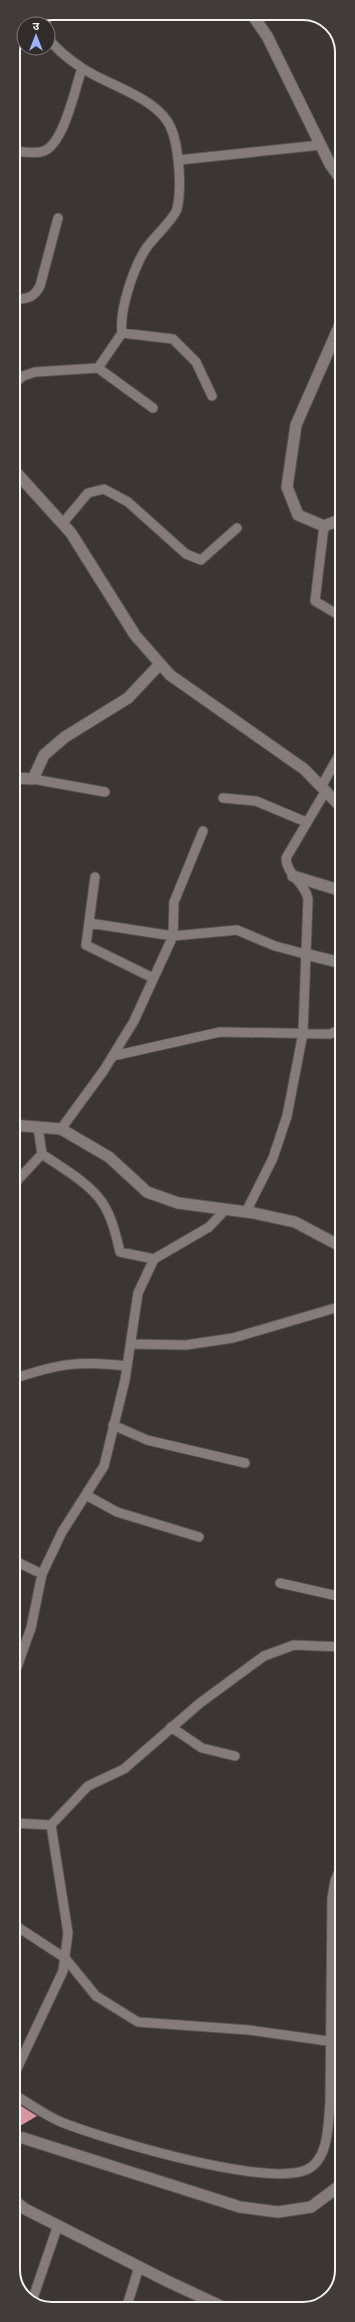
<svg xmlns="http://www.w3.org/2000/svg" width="355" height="2322" font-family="'Public Sans','Noto Sans Devanagari',sans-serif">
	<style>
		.building { fill: #da95a4 }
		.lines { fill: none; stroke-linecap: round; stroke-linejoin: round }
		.service-casing { stroke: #595453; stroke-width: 11 }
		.minor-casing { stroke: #595453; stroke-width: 13 }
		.tertiary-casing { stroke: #595453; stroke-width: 13 }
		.secondary-casing { stroke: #595453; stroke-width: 13 }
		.service { stroke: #837c7a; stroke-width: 9 }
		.minor { stroke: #837c7a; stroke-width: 11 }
		.tertiary { stroke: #837c7a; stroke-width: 11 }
		.secondary { stroke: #837c7a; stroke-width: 11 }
		.rim { fill: none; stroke: #f6f2f1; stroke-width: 2 }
	</style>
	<rect width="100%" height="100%" fill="#3b3534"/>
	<path class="building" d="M13,2101L37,2116L13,2130Z"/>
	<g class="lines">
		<g class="service-casing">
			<path id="service" d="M46,24V15
				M48,38C56,49 70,60 82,68C107,85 159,98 171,128C179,147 182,188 177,209C174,219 154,237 147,247C134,266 119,310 122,333
				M13,151C24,151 33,155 44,151C64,143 75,89 82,68
				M179,160L321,145
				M13,300C27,298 33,299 40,286L58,218
				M98,368L153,408
				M13,385L23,376L35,372L98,368L122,333L173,339L196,362L212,396
				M62,524L88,493L104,489L128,502L186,554L201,560L237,528
				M324,526L315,601L342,617
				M33,779L105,792
				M321,787L342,750
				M223,798L256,801L306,822
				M95,877L86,945L153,978
				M89,923L173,936L237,930L275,946L305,954
				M113,1056L220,1032L330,1034L342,1029
				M38,1127L42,1154C62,1168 88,1182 102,1202C112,1217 116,1235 120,1252L154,1259
				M61,1129L104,1070L134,1021L173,936L174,902L203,831
				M13,1185L42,1154
				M246,1212L273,1158L287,1116L303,1033L308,899C305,882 287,876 286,858L325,792
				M131,1344L186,1345L233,1338L342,1306
				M13,1379C57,1364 80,1360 127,1366
				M113,1425L147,1440L245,1463
				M86,1495L117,1512L199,1537
				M13,1560L42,1574
				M280,1583L342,1597
				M13,1678L31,1628L42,1574L62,1532L104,1466L125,1380L138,1293L154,1259L209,1227L226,1209
				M171,1727L202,1748L235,1756
				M13,1823L51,1825
				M13,1924L65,1958L96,1996L138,2022L249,2030L342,2043
				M13,2077L63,1971L68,1933L51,1825L88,1786L124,1769L200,1703L264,1656L294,1645L342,1647
				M13,2094C29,2103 44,2115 61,2122C104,2139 269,2189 308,2169C329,2158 328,2124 330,2103L332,1898L335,1881L342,1864
				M32,2301L58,2225
				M126,2309L139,2267"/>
		</g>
		<g class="minor-casing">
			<path id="minor" d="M251,13L267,36L330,164L342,181
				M342,320L296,425L287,487L298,515L324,526L342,519
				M13,469L71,533L135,635L170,675L304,769L342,808
				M13,778L33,779L44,755L65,737L128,698L160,664
				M293,876L342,891
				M305,954L342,963
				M13,1125L61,1129L109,1157L147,1192L178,1203L254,1213L295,1222L342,1247"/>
		</g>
		<g class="tertiary-casing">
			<path id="tertiary" d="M13,2138H23L240,2207L278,2212L311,2207L342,2184"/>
		</g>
		<g class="secondary-casing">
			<path id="secondary" d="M13,2200L25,2209L167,2281L227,2309"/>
		</g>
		<use href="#service" class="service"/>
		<use href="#minor" class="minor"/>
		<use href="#tertiary" class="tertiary"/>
		<use href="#secondary" class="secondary"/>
	</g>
	<path d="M0 0H355V2322H0ZM52 20H303A32 32 0 0 1 335 52V2270A32 32 0 0 1 303 2302H52A32 32 0 0 1 20 2270V52A32 32 0 0 1 52 20Z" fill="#413b3a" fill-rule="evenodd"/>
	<path class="rim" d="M52 20H303A32 32 0 0 1 335 52V2270A32 32 0 0 1 303 2302H52A32 32 0 0 1 20 2270V52A32 32 0 0 1 52 20Z"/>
	<g transform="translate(36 36)"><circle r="19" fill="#312b2a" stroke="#807b7a"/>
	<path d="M0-3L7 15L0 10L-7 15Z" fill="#9ab5fd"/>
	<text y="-6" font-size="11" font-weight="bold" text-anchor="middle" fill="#f6f2f1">उ</text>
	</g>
</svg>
